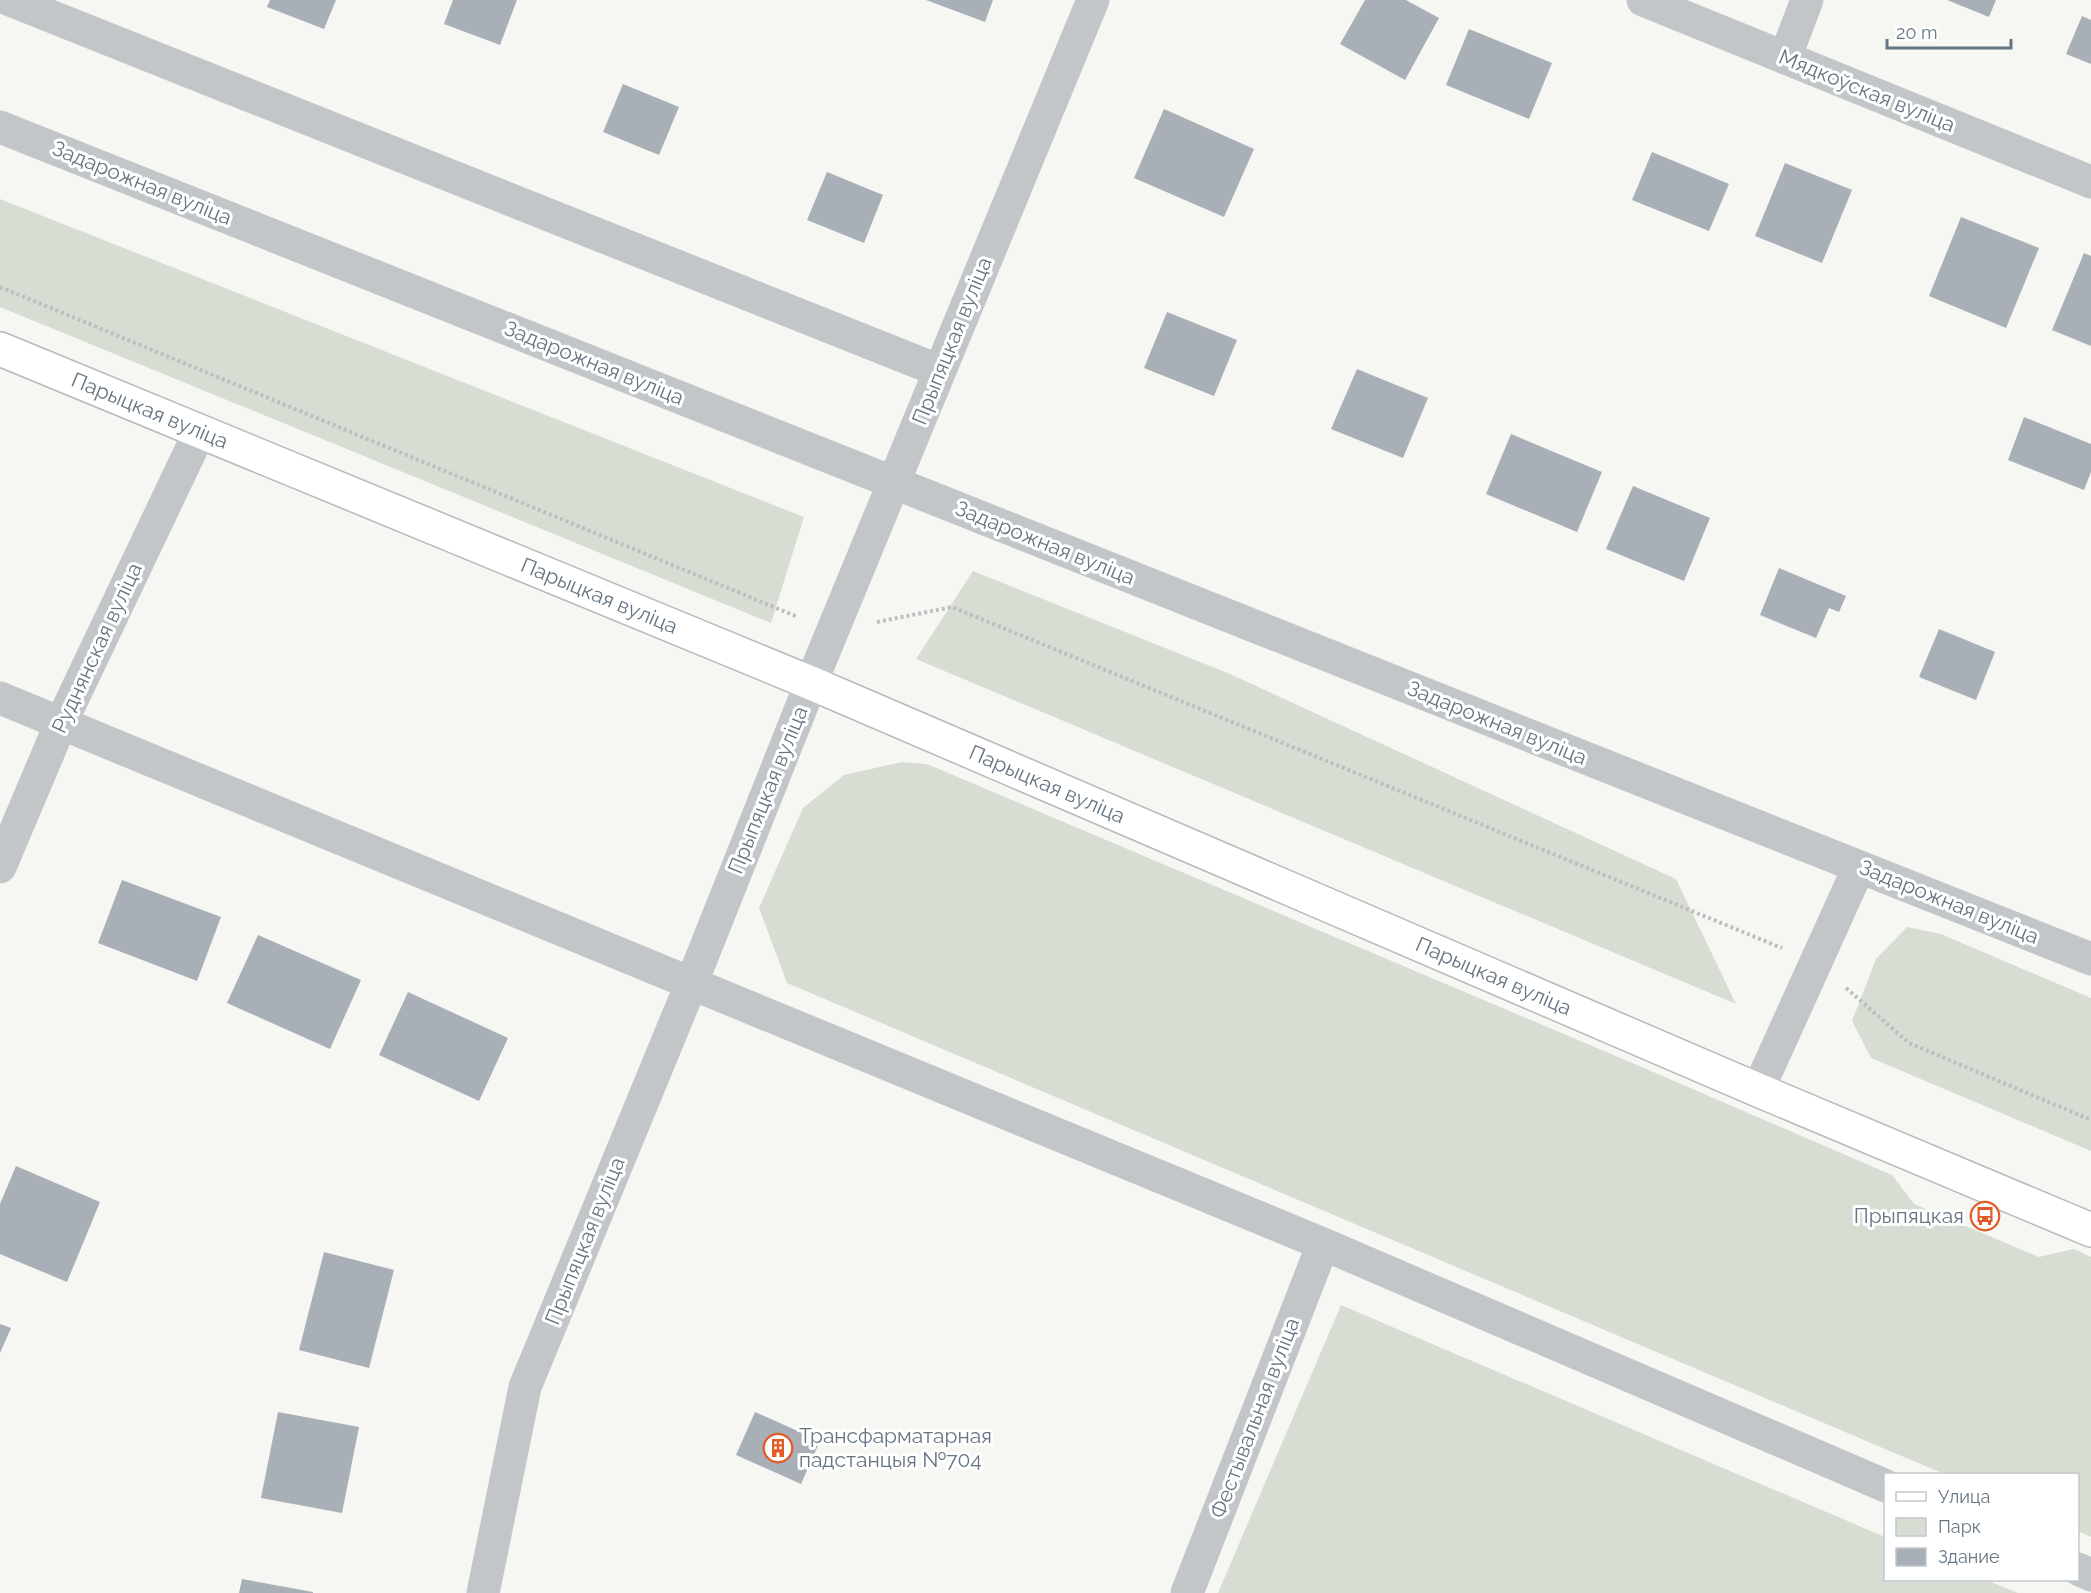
<svg xmlns="http://www.w3.org/2000/svg" width="2091" height="1593" font-family="Raleway,sans-serif">
	<style>
		.green { fill: #d8ddd4 }
		.building { fill: #a8afb6 }
		.lines { fill: none; stroke-linecap: round; stroke-linejoin: round }
		.major-casing { stroke: #b5b9bd; stroke-width: 36 }
		.path { stroke: #bcbec0; stroke-width: 4; stroke-dasharray: 3 3; stroke-linecap: butt }
		.minor { stroke: #c2c6c9; stroke-width: 33 }
		.major { stroke: #fff; stroke-width: 33 }
		.labels { text-anchor: middle; stroke-width: 6; stroke-linejoin: round; paint-order: stroke }
		.street-label { font-size: 21px; fill: #667584; stroke: #fff }
		.poi-label { font-size: 21px; fill: #667584; stroke: #fff; text-anchor: end }
	</style>
	<rect width="100%" height="100%" fill="#f6f7f3"/>
	<path class="green" d="M0,199L804,517L771,623L0,307Z
		M973,571L1230,674L1676,879L1736,1004L916,659Z
		M902,762L927,764L1644,1068L1892,1175L1914,1204L2039,1257L2074,1249L2091,1257V1537L2078,1531V1474H1944L787,983L759,908L803,808L844,775Z
		M1907,927L1941,934L2091,998V1151L1871,1058L1852,1021L1876,959Z
		M1341,1305L1885,1537L1886,1580H1986L2018,1593H1218Z"/>
	<path class="building" d="M270,0H336L324,29L267,7Z
		M453,0H517L500,45L444,24Z
		M926,0H993L985,22Z
		M1365,0H1406L1439,18L1405,80L1340,44Z
		M1947,0H1996L1989,17Z
		M2082,16L2091,20V64L2066,54Z
		M1469,29L1552,63L1529,119L1446,85Z
		M623,84L679,107L659,155L603,132Z
		M1164,109L1254,149L1224,217L1134,178Z
		M1652,152L1729,184L1709,231L1632,200Z
		M1785,163L1852,190L1822,263L1755,236Z
		M827,172L883,195L864,243L807,220Z
		M1961,217L2039,248L2006,328L1929,296Z
		M2084,253L2091,256V346L2052,330Z
		M1167,312L1237,340L1214,396L1144,368Z
		M1357,369L1428,398L1403,458L1331,429Z
		M2024,417L2091,444V472L2084,490L2008,460Z
		M1511,434L1602,472L1577,532L1486,494Z
		M1633,486L1710,518L1684,581L1606,549Z
		M1779,568L1846,596L1839,612L1829,608L1816,638L1760,615Z
		M1939,629L1995,652L1976,700L1919,677Z
		M122,880L221,917L197,981L98,943Z
		M258,935L361,980L330,1049L227,1003Z
		M408,992L508,1038L479,1101L379,1055Z
		M16,1166L100,1202L67,1282L0,1254V1204Z
		M324,1252L394,1270L369,1368L299,1350Z
		M0,1324L11,1328L0,1353Z
		M278,1412L359,1427L342,1513L261,1498Z
		M755,1412L820,1441L801,1484L736,1455Z
		M242,1579L313,1592V1593H239Z"/>
	<g class="lines">
		<g class="major-casing">
			<g id="major">
				<path id="s1" d="M0,349L811,683L1758,1090L2091,1230"/>
			</g>
		</g>
		<path class="path" d="M0,287L798,617
			M877,622L952,607L1782,948
			M1846,988L1909,1043L2091,1120"/>
		<path class="minor" d="M10,0L940,371
			M1643,0L2091,182
			M1785,58L1807,0
			M0,127L2091,959
			M0,698L1323,1244L1886,1486
			M0,867L61,723L200,431
			M1758,1090L1859,867
			M2078,1569L2091,1575
			M483,1593L525,1387L692,982L811,683L1093,0
			M1187,1593L1323,1244"/>
		<use href="#major" class="major"/>
	</g>
	<defs>
		<g id="bus-ring" transform="scale(1.5)"><circle r="9.5" fill="#fff" stroke="#e15b29" stroke-width="1.5"/><path d="M-5-6H5V4H4V6H2V4H-2V6H-4V4H-5ZM-3.5-4V0h7V-4ZM-3.5 1.2v1.5H-2V1.2ZM2 1.2v1.5H3.5V1.2Z" fill="#e15b29"/></g>
		<g id="building-ring" transform="scale(1.5)"><circle r="9.5" fill="#fff" stroke="#e15b29" stroke-width="1.5"/><path d="M-4-6H4V6H1V3H-1V6H-4ZM-2.5-4.3h1.7v1.8h-1.7ZM.8-4.3h1.7v1.8H.8ZM-2.5-1h1.7V.8h-1.7ZM.8-1h1.7V.8H.8Z" fill="#e15b29"/></g>
	</defs>
	<g fill-rule="evenodd">
		<use href="#bus-ring" x="1985" y="1216"/>
		<use href="#building-ring" x="778" y="1448"/>
	</g>
	<g class="labels">
		<g class="street-label">
			<text transform="translate(1867 91) rotate(22)" y="7">Мядкоўская вуліца</text>
			<text transform="translate(142 183) rotate(22)" y="7">Задарожная вуліца</text>
			<text transform="translate(952 341) rotate(-68)" y="7">Прыпяцкая вуліца</text>
			<text transform="translate(594 363) rotate(22)" y="7">Задарожная вуліца</text>
			<text dy="7" stroke="none"><textPath href="#s1" startOffset="162">Парыцкая вуліца</textPath></text>
			<text transform="translate(1045 543) rotate(22)" y="7">Задарожная вуліца</text>
			<text dy="7" stroke="none"><textPath href="#s1" startOffset="648">Парыцкая вуліца</textPath></text>
			<text transform="translate(97 648) rotate(-65)" y="7">Руднянская вуліца</text>
			<text transform="translate(1497 723) rotate(22)" y="7">Задарожная вуліца</text>
			<text dy="7" stroke="none"><textPath href="#s1" startOffset="1134">Парыцкая вуліца</textPath></text>
			<text transform="translate(768 790) rotate(-68)" y="7">Прыпяцкая вуліца</text>
			<text transform="translate(1949 902) rotate(22)" y="7">Задарожная вуліца</text>
			<text dy="7" stroke="none"><textPath href="#s1" startOffset="1620">Парыцкая вуліца</textPath></text>
			<text transform="translate(585 1241) rotate(-68)" y="7">Прыпяцкая вуліца</text>
			<text transform="translate(1255 1418) rotate(-69)" y="7">Фестывальная вуліца</text>
		</g>
		<g class="poi-label">
			<text x="1964" y="1223">Прыпяцкая</text>
			<text x="799" y="1443" text-anchor="start">Трансфарматарная<tspan x="799" dy="24">падстанцыя №704</tspan></text>
		</g>
	</g>
	<rect x="1884" y="1473" width="195" height="108" fill="#ffffff" stroke="#c2c8ce" stroke-width="1.5"/>
	<rect x="1896" y="1492" width="30" height="9" fill="#ffffff" stroke="#c2c8ce" stroke-width="1.5"/>
	<text x="1938" y="1503" font-size="18" fill="#667584">Улица</text>
	<rect x="1896" y="1518" width="30" height="18" fill="#d8ddd4" stroke="#c2c8ce" stroke-width="1.5"/>
	<text x="1938" y="1533" font-size="18" fill="#667584">Парк</text>
	<rect x="1896" y="1548" width="30" height="18" fill="#a8afb6" stroke="#c2c8ce" stroke-width="1.5"/>
	<text x="1938" y="1563" font-size="18" fill="#667584">Здание</text>
	<path d="M1887 39v9h124v-9" fill="none" stroke="#667584" stroke-width="3"/>
	<text x="1896" y="39" font-size="18" fill="#667584" stroke="#ffffff" stroke-width="4.5" paint-order="stroke">20 m</text>
</svg>
